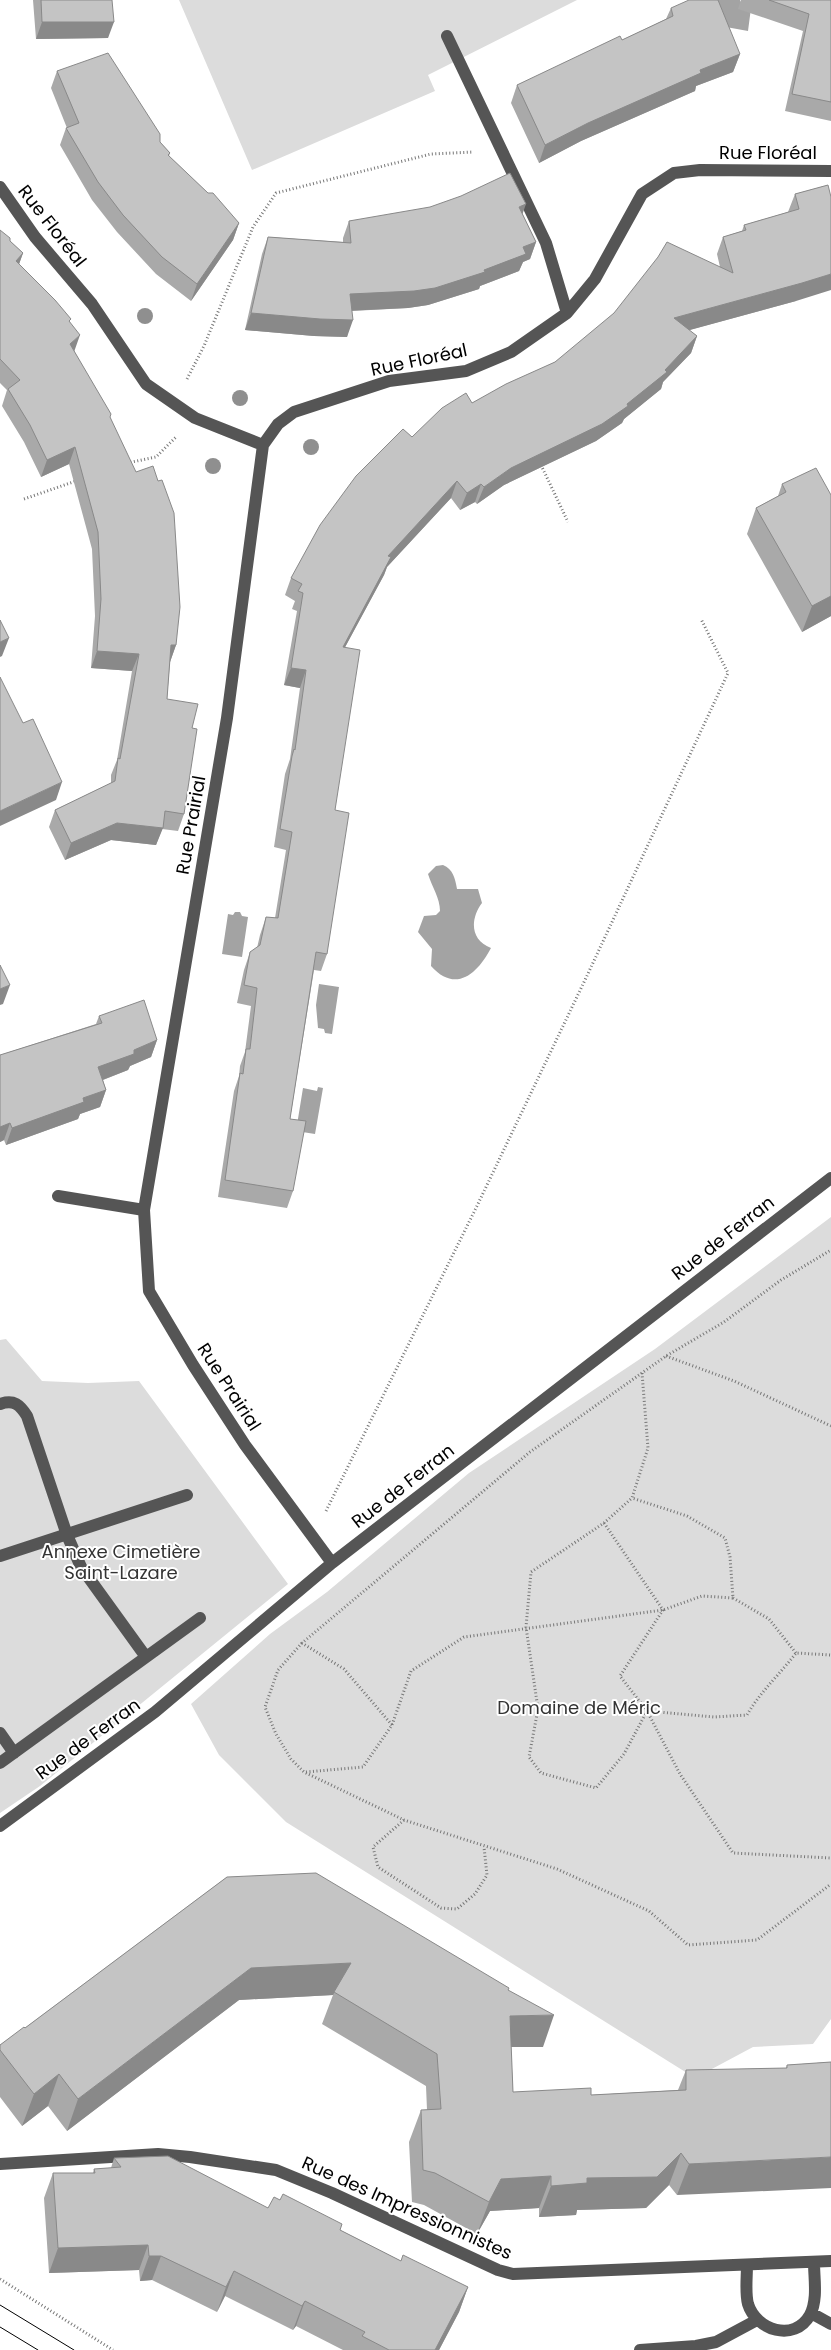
<svg xmlns="http://www.w3.org/2000/svg" width="831" height="2350" font-family="Poppins,sans-serif">
	<style>
		.green { fill: #dcdcdc }
		.water { fill: #a3a3a3 }
		.lines { fill: none; stroke-linecap: round; stroke-linejoin: round }
		.path { stroke: #777; stroke-width: 3; stroke-dasharray: 1 2.5; stroke-linecap: butt }
		.minor { stroke: #555; stroke-width: 12 }
		.tram { stroke: #000; stroke-width: 1 }
		.tree { fill: #8f8f8f }
		.wall { fill: #a9a9a9 }
		.shaded-wall { fill: #898989 }
		.building { fill: #c4c4c4; stroke: #898989 }
		.labels { text-anchor: middle; stroke-width: 4; stroke-linejoin: round; paint-order: stroke }
		.street-label { font-size: 18px; fill: #000; stroke: #fff }
		.park-label { font-size: 18px; fill: #333; stroke: #fff }
	</style>
	<rect width="100%" height="100%" fill="#fff"/>
	<path class="green" d="M179,0H577L428,75L435,91L252,170Z
		M831,1217V2019L813,2044L753,2047L695,2078L286,1822L219,1755L191,1704L270,1634L327,1592L469,1473L655,1349Z
		M6,1339L42,1381L88,1383L139,1381L288,1584L40,1786L0,1813V1340Z"/>
	<path class="water" d="M714,0H740L743,7L751,8L748,31L726,27Z
		M443,865C453,869 455,878 457,889H478L482,903C470,919 470,940 491,948C478,973 456,994 431,966L432,949L418,932L424,916L436,915L440,911C440,898 432,887 428,874L436,866Z
		M235,912H240L242,916L248,917L242,957L222,954L228,914L233,915Z
		M319,984L339,987L332,1034L325,1033L324,1029L318,1028L316,1005Z
		M318,1087L323,1088L315,1134L296,1131L303,1088L317,1091Z"/>
	<g class="lines">
		<path class="path" d="M187,379L204,346L253,227L276,193L431,154L473,152
			M127,463L156,457L177,436
			M541,465L568,522
			M24,499L76,481
			M666,1356L734,1381L831,1426
			M642,1373L648,1448L632,1498L604,1523L531,1572L526,1627L538,1709L529,1757L541,1773L596,1788L624,1754L647,1711L714,1717L747,1715C760,1692 780,1674 796,1653L831,1655
			M326,1511L476,1208L585,980L728,673L701,619
			M604,1523L663,1610L620,1676L647,1711L680,1774L733,1853L831,1858
			M733,1598L769,1619L796,1653
			M302,1643L278,1670L265,1707L276,1734L291,1759L304,1772L404,1820L557,1869L649,1911L688,1945L757,1940L831,1884
			M392,1725L344,1669L302,1643L530,1452L666,1356L724,1322L781,1280L831,1250
			M306,1772L363,1767L392,1725L411,1671L464,1637L663,1610L702,1596L733,1598L730,1557L725,1538L687,1516L632,1498
			M404,1820L373,1847L378,1867L441,1908L457,1909L475,1894L487,1875L484,1847
			M0,2279L113,2350"/>
		<path class="minor" d="M447,36L546,243L567,313
			M0,187L35,237L92,304L146,384L195,418L263,445L278,424L294,412L389,381L466,371L511,352L567,313L595,279L642,194L674,173L700,170L831,171
			M263,445L227,718L144,1210L149,1291L193,1365L245,1445L332,1563
			M58,1196L144,1210
			M0,1404C14,1399 20,1405 27,1416L67,1535L81,1567L146,1657
			M0,1556L187,1495
			M0,1733L14,1753
			M0,1763L200,1618
			M0,1826L155,1712L332,1563L831,1178
			M0,2164L158,2154L190,2157L276,2170L332,2193L498,2270L513,2274L831,2261
			M747,2265C747,2277 745,2293 748,2304C756,2330 794,2343 810,2315C818,2299 814,2279 814,2262
			M811,2313L831,2324
			M640,2350L696,2346L716,2342L757,2320"/>
		<path class="tram" d="M0,2305L74,2350
			M0,2327L38,2350"/>
	</g>
	<g class="tree">
		<circle cx="145" cy="316" r="8"/>
		<circle cx="240" cy="398" r="8"/>
		<circle cx="311" cy="447" r="8"/>
		<circle cx="213" cy="466" r="8"/>
	</g>
	<path class="wall" d="M33,0H112L108,38L36,39Z
		M741,0H831V121L785,111L803,31L738,9Z
		M671,8L740,54L733,72L696,86L695,91L581,141L539,163L511,103L517,85L622,40L666,19Z
		M57,71L160,142L170,153L169,156L239,223L233,240L191,301L156,274L117,232L92,200L60,145L66,128H67L51,88Z
		M828,185L796,301L689,330L697,336L691,353L663,382L661,389L624,419L622,423L596,441L504,485L477,504L475,502L460,510L451,498L387,567L384,575L345,647L335,810L327,954L321,971L314,970L290,1119L293,1191L287,1208L218,1197L234,1091L239,1076L240,1066L245,1052L251,1006L237,1003L244,970L250,952L257,948L260,935L266,917L275,918L286,850L274,847L285,774L290,759L300,688L284,685L297,611L292,609L295,601L285,595L291,578L412,437L472,403L555,362L720,267L717,254L723,237L742,231L744,225L788,212L795,194Z
		M522,213L536,242L530,259L523,262L519,271L480,286L479,289L428,305L408,308L352,311L347,337L314,336L245,330L262,254L268,237L343,242V238L349,221Z
		M0,230L10,241L23,253L19,264L70,322L74,351L110,417L176,645L170,662L167,699L192,728L184,814L178,831L162,829L156,845L111,840L65,860L49,827L55,810L111,783V775L117,760L132,671L91,668L95,616L92,549L69,464L41,477L24,442L2,406L7,390L0,383Z
		M782,484L831,495V616L802,632L747,534L756,508L778,496Z
		M99,1016L157,1040L151,1057L130,1066L128,1070L103,1080L106,1090L100,1107L80,1114L78,1119L6,1145L4,1140L0,1142V1055L96,1024Z
		M227,1877L508,1990L543,2047H511L513,2092L591,2095L678,2090L686,2070L786,2068L787,2065L831,2062L677,2195L669,2185L646,2208L577,2210L576,2215L539,2217V2208L490,2211L477,2234L424,2205L412,2202L409,2142L421,2110H427L426,2086L322,2024L333,1995L239,2000L67,2131L48,2106L22,2126L0,2097V2045L25,2028Z
		M114,2158L268,2208L340,2230L401,2261L468,2287L459,2312L439,2350H343L296,2326L293,2330L225,2296L217,2312L152,2280L140,2281L139,2270L49,2273L44,2198L53,2173H93L94,2169L111,2168Z"/>
	<path class="shaded-wall" d="M42,22H114L108,38L36,39Z
		M740,54L733,72L696,86L695,91L581,141L539,163L545,145L588,123L700,70Z
		M526,204L520,221L519,207Z
		M239,223L233,240L191,301L197,284Z
		M536,242L530,259L523,262L519,271L480,286L479,289L428,305L408,308L344,311L350,294L523,247Z
		M23,253L17,270L16,261Z
		M831,274V290L796,301L668,336L674,318Z
		M251,313L353,320L347,337L314,336L245,330Z
		M80,335L74,352L70,344Z
		M697,336L691,353L663,382L661,389L624,419L622,423L596,441L504,485L477,504L484,487L511,468L627,404L665,370Z
		M75,447L69,464L41,477L47,460Z
		M457,481L451,498L387,567L384,575L336,664L343,647L388,556Z
		M481,484L475,502L460,510L467,493Z
		M831,596V616L802,632L812,606Z
		M9,638L2,656L0,657V642Z
		M171,645H176L170,662Z
		M97,651L139,654L132,671L91,668Z
		M291,668L306,670L300,688L284,685Z
		M62,782L56,800L0,826V811Z
		M117,823L163,828L156,845L111,840L65,860L71,843Z
		M10,985L3,1004L0,1005V989Z
		M157,1040L151,1057L130,1066L128,1070L92,1084L98,1067L134,1050Z
		M106,1090L100,1107L80,1114L78,1119L6,1145L12,1128L83,1098Z
		M10,1123L4,1140L0,1142V1127Z
		M351,1963L333,1995L239,2000L67,2131L78,2099L251,1968Z
		M554,2015L543,2047H498L510,2016Z
		M59,2074L48,2106L22,2126L34,2094Z
		M681,2153L669,2185L646,2208L577,2210L576,2215L539,2217L551,2186L587,2178Z
		M831,2157V2188L677,2195L689,2164Z
		M551,2176L539,2208L490,2211L477,2234L489,2202L501,2179Z
		M148,2245L139,2270L49,2273L58,2248Z
		M149,2256H161L152,2280L140,2281Z
		M234,2271L225,2296L217,2312L226,2287Z
		M468,2287L459,2312L439,2350H435Z
		M305,2301L296,2326L293,2330L302,2306Z"/>
	<path class="building" d="M41,0H112L114,22H42Z
		M689,0H718L740,54L700,70L701,73L588,123L545,145L517,85L620,36L622,40L673,16L671,8Z
		M769,0H831V102L792,94L809,14Z
		M108,53L160,134V142L170,153L168,155L208,193H213L239,223L197,284L162,257L123,215L98,182L66,128L79,123L57,71Z
		M510,173L526,204L519,207L536,242L523,247L526,254L484,270L485,272L435,288L414,291L350,294L353,320L320,319L251,313L268,237L351,243L349,221L430,207L461,196Z
		M828,185L831,197V274L802,283L674,318L697,336L665,370L667,372L627,404L628,406L602,424L511,468L484,487L481,484L467,493L457,481L388,556L391,557L343,647L360,650L335,810L349,813L327,954L316,952L290,1119L306,1121L293,1191L225,1180L240,1073L243,1074L246,1049H250L257,988L244,985L250,952L260,945L266,917L278,918L292,832L280,829L292,756L294,749L295,750L306,670L291,668L303,593L298,591L302,584L291,578L320,525L356,476L403,429L412,437L442,408L466,393L472,403L506,384L555,362L614,313L658,257L667,242L733,273L723,237L746,230L744,225L799,209L795,194Z
		M0,230L10,238V241L23,253L16,261L55,300L71,319L69,321L80,335L70,344L111,414L110,417L136,472L153,466L158,481L162,480L174,513L180,607L176,645H171L167,699L198,704L192,728L197,729L184,814L165,811L163,828L117,823L71,843L55,810L115,781L118,758L120,759L139,654L97,651L101,599L98,532L75,447L47,460L30,425L8,389L20,380L0,359Z
		M816,468L831,495V596L812,606L756,508L786,492L782,484Z
		M0,620L9,638L0,642Z
		M0,677L23,723L33,719L62,782L0,811Z
		M0,965L10,985L0,989Z
		M144,1000L157,1040L134,1050V1054L98,1067L106,1090L83,1098L84,1102L12,1128L10,1123L0,1127V1055L102,1023L99,1016Z
		M316,1873L509,1988L508,1990L554,2015L510,2016L513,2092L591,2088V2095L686,2090V2070L787,2068V2065L831,2062V2157L689,2164L681,2153L657,2177L587,2178V2183L551,2186V2176L501,2179L489,2202L435,2173L423,2170L421,2110L441,2109L437,2054L334,1992L351,1963L251,1968L78,2099L59,2074L34,2094L0,2050V2045L24,2027L25,2028L227,1877Z
		M168,2156L268,2208L274,2197L280,2200L283,2194L342,2224L340,2230L401,2261L403,2255L468,2287L435,2350H389L362,2336L365,2332L305,2301L302,2306L234,2271L226,2287L161,2256H149L148,2245L58,2248L53,2173H95L94,2169L121,2167L114,2158Z"/>
	<g class="labels">
		<g class="street-label">
			<text x="768" y="159">Rue Floréal</text>
			<text transform="translate(52 226) rotate(52)" y="6">Rue Floréal</text>
			<text transform="translate(419 360) rotate(-12)" y="6">Rue Floréal</text>
			<text transform="translate(191 825) rotate(-80)" y="6">Rue Prairial</text>
			<text transform="translate(723 1238) rotate(-38)" y="6">Rue de Ferran</text>
			<text transform="translate(229 1387) rotate(57)" y="6">Rue Prairial</text>
			<text transform="translate(403 1486) rotate(-38)" y="6">Rue de Ferran</text>
			<text transform="translate(88 1739) rotate(-36)" y="6">Rue de Ferran</text>
			<text transform="translate(407 2208) rotate(24)" y="6">Rue des Impressionnistes</text>
		</g>
		<g class="park-label">
			<text x="121" y="1558">Annexe Cimetière<tspan x="121" dy="21">Saint-Lazare</tspan></text>
			<text x="579" y="1714">Domaine de Méric</text>
		</g>
	</g>
</svg>
